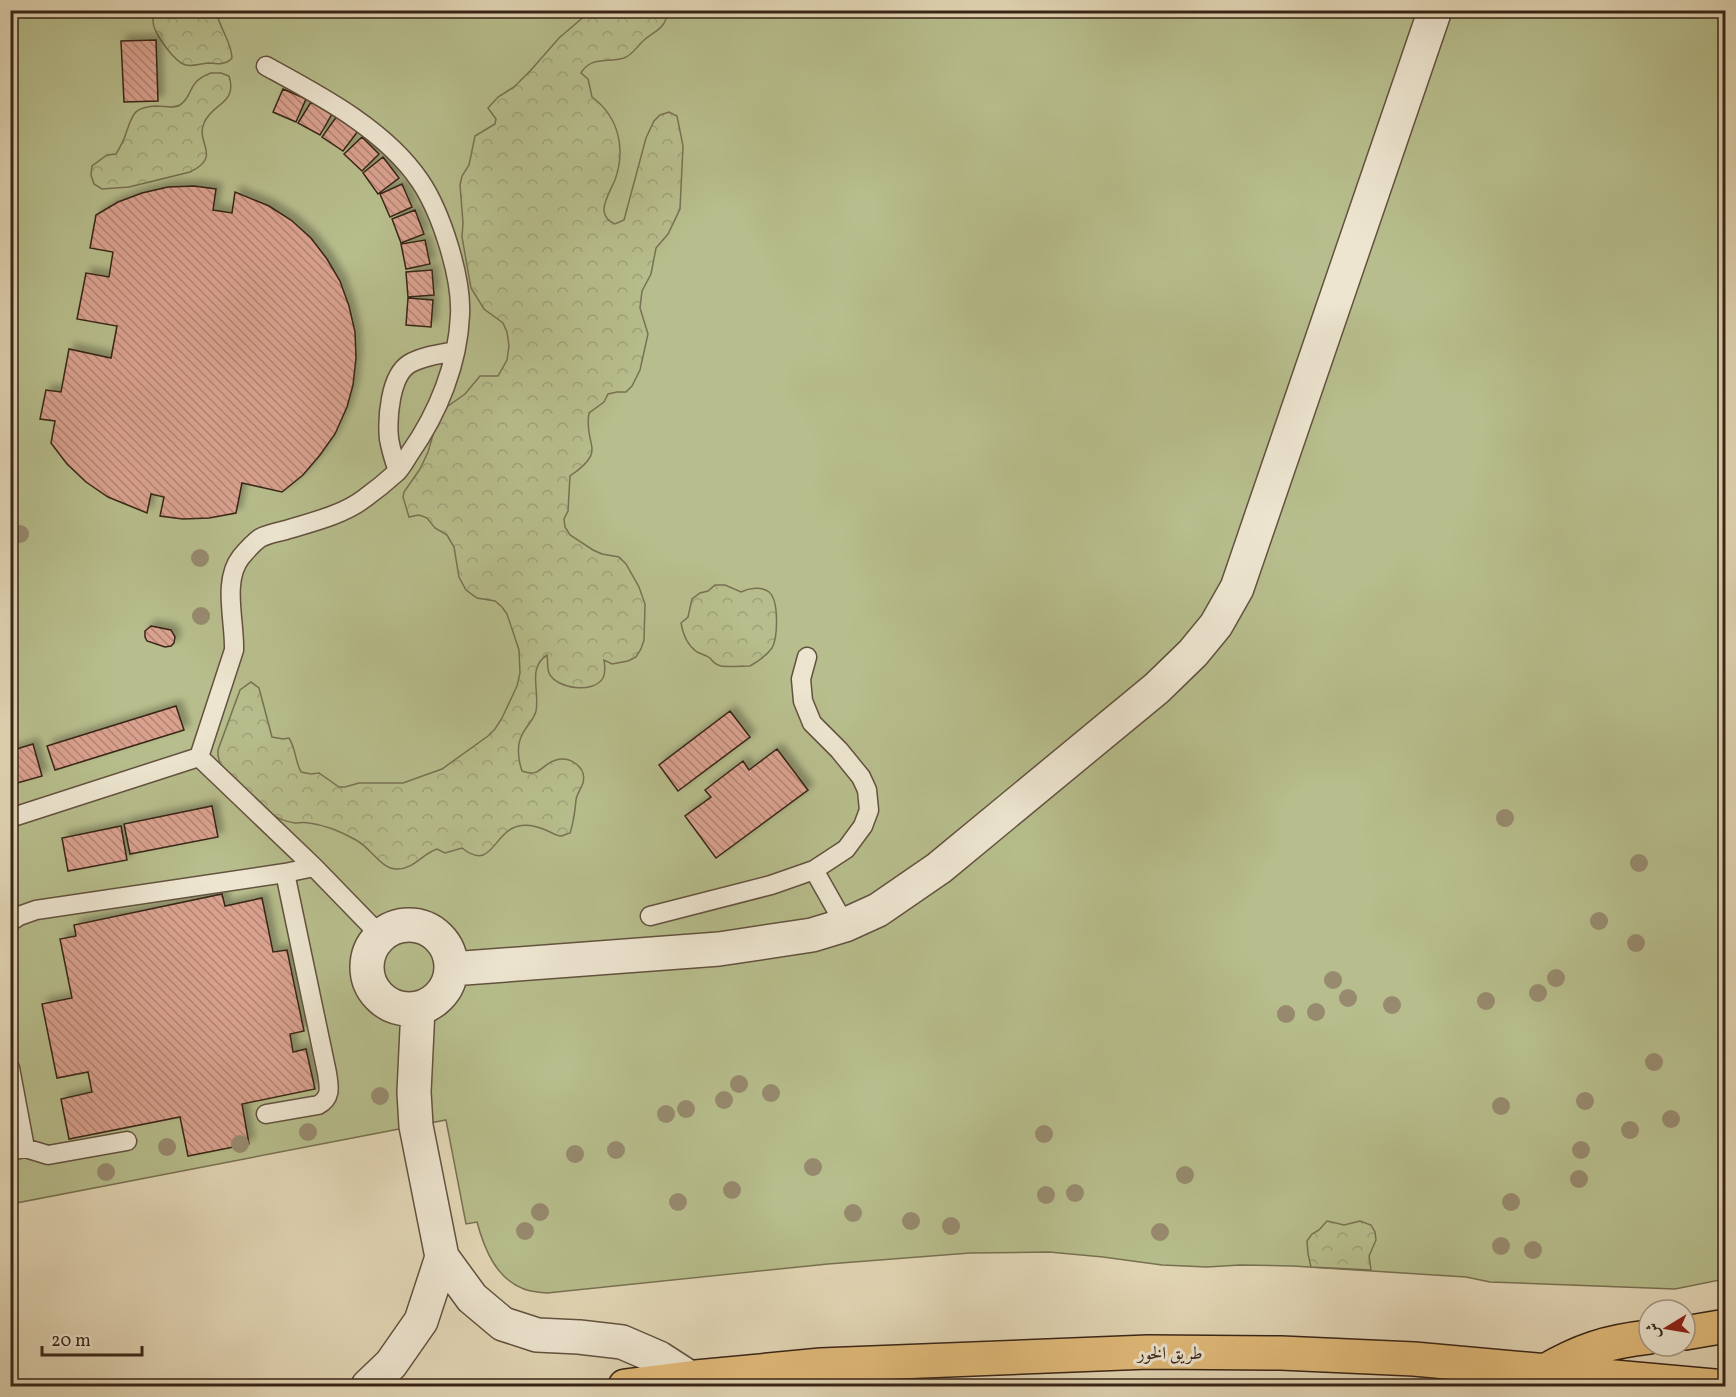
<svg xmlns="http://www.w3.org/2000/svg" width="1736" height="1397" font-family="Vollkorn,Amiri,serif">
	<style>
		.green { fill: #b7bd8c; stroke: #787152; stroke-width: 1.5 }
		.forest { fill: url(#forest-crowns); stroke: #787152; stroke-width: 1.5 }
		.building { fill: url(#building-back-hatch); stroke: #382517; stroke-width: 1.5; filter: url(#shadow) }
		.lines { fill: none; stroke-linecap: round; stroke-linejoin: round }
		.lane-casing { stroke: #63523f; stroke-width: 21 }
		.street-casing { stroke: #63523f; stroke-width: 36 }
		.highway-casing { stroke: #382517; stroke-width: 36 }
		.lane { stroke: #ede5d0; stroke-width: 18 }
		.street { stroke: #ede5d0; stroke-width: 33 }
		.highway { stroke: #e2bc7b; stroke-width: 33 }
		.tree { fill: #978a6e }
		.labels { text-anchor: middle; stroke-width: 6; stroke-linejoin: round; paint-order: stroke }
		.street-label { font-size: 18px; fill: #382517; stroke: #ede5d0 }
	</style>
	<defs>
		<pattern id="forest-crowns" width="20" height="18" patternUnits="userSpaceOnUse" patternTransform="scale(1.5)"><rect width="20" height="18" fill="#b7bd8c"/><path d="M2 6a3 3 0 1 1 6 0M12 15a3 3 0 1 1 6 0" fill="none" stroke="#9ea278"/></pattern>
		<pattern id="building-back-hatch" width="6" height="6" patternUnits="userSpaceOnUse" patternTransform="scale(1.5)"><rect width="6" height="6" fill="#d9a18e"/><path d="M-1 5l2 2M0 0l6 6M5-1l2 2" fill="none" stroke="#b18373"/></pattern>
		<filter id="shadow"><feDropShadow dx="5.5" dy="-5.5" stdDeviation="3" flood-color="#0004"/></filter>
	</defs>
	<rect width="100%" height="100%" fill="#e3d7b6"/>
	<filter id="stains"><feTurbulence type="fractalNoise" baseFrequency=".00333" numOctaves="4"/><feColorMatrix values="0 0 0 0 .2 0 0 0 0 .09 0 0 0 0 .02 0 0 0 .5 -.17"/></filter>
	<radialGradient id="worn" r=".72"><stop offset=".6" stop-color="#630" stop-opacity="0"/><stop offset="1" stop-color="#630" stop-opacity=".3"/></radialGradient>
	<path class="green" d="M11,11H1725V1279L1675,1289L1490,1282L1466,1277L1293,1266L1240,1265L1207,1267L1162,1265L1103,1257L1049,1252L970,1253L828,1264L547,1293C539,1292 531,1292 524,1289C496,1279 484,1248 477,1222L466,1224L446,1120L11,1204Z"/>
	<path class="forest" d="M154,11H216C219,27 232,43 232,58C226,65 218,64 210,63C202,63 193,67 186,65C174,62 152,31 153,20C153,17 154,14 154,11Z
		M589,11H668C665,31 654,30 642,42C636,48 632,55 624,58C607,63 591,56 581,73L588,79L592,97C619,117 626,149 615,180C611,189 603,202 604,211C605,218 609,221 615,224L624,220L646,138L654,121L660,115L669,112L677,116L683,146L680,209L668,234L656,248L651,274L642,291L640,308L648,334L640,370L632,386L626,392H617L608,394L604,402L589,413C583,447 609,449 570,476L568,511L564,519L565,527L570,535L593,550L602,554L619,557L626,564L639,587L645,604L644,640L641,649L636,657L628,661L612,664L604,660C605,666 606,672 603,678C594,694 556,689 549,673C547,669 548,660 547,655C527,668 540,690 536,711C534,720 526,726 522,735C516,747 518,759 522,771C541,778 541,764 556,760C570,756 587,767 583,783C581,789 577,793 576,800C575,811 574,822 570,833C569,833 562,836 561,836C557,836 552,833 548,831C537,826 523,822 511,829C493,839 489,870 462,848L445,853L437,849C422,854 413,870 396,869C381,869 370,847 356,840C342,832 325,825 309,823C304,822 300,823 295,823C286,822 277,818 270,813L226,771L220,764L218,755V750L240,690L251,682L259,688L272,737L283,739L289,738C296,749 295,761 301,772L311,774L319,773L339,787H345L359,783H403L442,769L488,736L495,729L502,718L517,686L520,673L519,650L507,614L502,607L495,601L477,598L466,590L459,577L454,547L447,535L435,528L427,518L422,516L418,515L409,517L403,497L404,492L420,469L428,452L437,421L444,409L465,394L480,376H498L507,360L509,346L507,332L503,323L484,309L471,288L462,237L463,223L460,185L462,176L469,165L475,136L495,124L496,119L488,108L498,97L514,87L531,70L559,38L587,14Z
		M211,73H221L229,76C238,104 212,103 204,123C195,143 223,156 190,172L129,187L102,189L94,184L91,175L92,166L107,155L116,154C120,147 124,141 126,133C133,114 133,107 157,106C165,106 173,109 180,105C194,96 186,82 211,73Z
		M715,585H725L741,592C749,588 761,586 769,592C779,600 778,637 772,648C767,655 757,662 750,666C743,666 726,667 721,666C716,665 713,662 710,658C706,655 701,654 697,652C687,645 683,635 681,623L688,617L692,599L700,593L708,591Z
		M1327,1221L1344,1225L1360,1221L1371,1225L1375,1232L1376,1240L1369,1256L1371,1270L1311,1267L1308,1254L1307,1241L1312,1234L1319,1230Z"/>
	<path class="building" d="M156,40L158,101L124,102L121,41Z
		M283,89L306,99L296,122L273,112Z
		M311,102L332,114L320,135L298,123Z
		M337,116L358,131L343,151L322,137Z
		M362,137L379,154L362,171L344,154Z
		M383,157L399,178L378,194L363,173Z
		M402,184L412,207L390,217L380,194Z
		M194,186L216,189L213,210L232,213L235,192L269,206L291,220L311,238L327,259L340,281L349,306L355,332L356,358L353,385L347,407L335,434L320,455L303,475L282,492L242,483L236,513L209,518L183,519L160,516L164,497L151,494L147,513L108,497L86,482L67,464L51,443L55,421L40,419L46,390L61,392L69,349L111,358L117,326L77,319L86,273L109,277L113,252L90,248L96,215L118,202L142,193L168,187Z
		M415,210L424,234L401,243L392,219Z
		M425,240L430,264L406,269L401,244Z
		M432,270L434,295L408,297L406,272Z
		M408,298L433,300L431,327L406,325Z
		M151,626L171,630L175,637L174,643L171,646L165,647L147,641L145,637V631Z
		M176,706L184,730L55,770L47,746Z
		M730,711L750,737L678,791L659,765Z
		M33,744L42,776L10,785V751Z
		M777,749L808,790L716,858L685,816L711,797L705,790L743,761L749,770Z
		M212,806L218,837L130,854L124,824Z
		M121,826L127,860L68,871L62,838Z
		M222,894L225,906L262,898L273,952L287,950L304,1031L290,1034L293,1052L306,1049L315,1089L242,1104L249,1144L188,1156L180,1117L69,1139L61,1099L92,1092L88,1072L57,1078L42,1004L72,998L60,939L76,936L74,925Z"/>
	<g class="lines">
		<g class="lane-casing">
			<path id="lane" d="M398,471C394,460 391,450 389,439C387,418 390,376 409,364C422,356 441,354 455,351
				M199,757L234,650C235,621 222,581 241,557C246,551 253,543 260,538C267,534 278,532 286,530C312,522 343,515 365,498C376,490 387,481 397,472C402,467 406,459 410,453C438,413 458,364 460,315C462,277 441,212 420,181C385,129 319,95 266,66
				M199,757L314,867L381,936
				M10,818L199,757
				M814,870L845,925
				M650,916L771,885L814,870L846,849L863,826L869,810L867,790L861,777L839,750L812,723L803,701L801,679L807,657
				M10,922L19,916L36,910L285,873L314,867
				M10,1068L25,1148
				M266,1114L318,1105C332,1098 329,1086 327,1073L285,873
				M10,1151L25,1148L48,1155L127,1141"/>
		</g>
		<g class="street-casing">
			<path id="street" d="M367 967a42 42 0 1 1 84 0a42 42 0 1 1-84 0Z
				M451,969L719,949L812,935L845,925L878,910L939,868L1157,688L1193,653L1216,625L1237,588L1435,10
				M418,1008L414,1092L416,1126L442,1257L472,1298L503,1324L537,1335L579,1337L622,1342L659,1358L690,1378
				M368,1386L391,1364L421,1321L442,1257"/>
		</g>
		<g class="highway-casing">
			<path id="highway" d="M1685,1333L1726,1326
				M1543,1372C1581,1350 1606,1342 1649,1337
				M625,1386L696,1377L821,1365L1148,1352L1281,1353L1414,1359L1714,1386"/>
		</g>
		<use href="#lane" class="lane"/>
		<use href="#street" class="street"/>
		<use href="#highway" class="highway"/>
	</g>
	<g class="tree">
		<circle cx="20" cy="534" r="9"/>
		<circle cx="200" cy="558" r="9"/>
		<circle cx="201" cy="616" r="9"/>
		<circle cx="1505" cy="818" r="9"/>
		<circle cx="1639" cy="863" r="9"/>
		<circle cx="1599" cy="921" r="9"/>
		<circle cx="1636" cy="943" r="9"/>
		<circle cx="1556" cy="978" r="9"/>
		<circle cx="1333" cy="980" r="9"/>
		<circle cx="1538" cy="993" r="9"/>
		<circle cx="1348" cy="998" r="9"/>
		<circle cx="1486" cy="1001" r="9"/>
		<circle cx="1392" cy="1005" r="9"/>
		<circle cx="1316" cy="1012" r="9"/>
		<circle cx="1286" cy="1014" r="9"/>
		<circle cx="1654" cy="1062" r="9"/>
		<circle cx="739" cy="1084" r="9"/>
		<circle cx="771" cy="1093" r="9"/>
		<circle cx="380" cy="1096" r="9"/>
		<circle cx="724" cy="1100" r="9"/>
		<circle cx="1585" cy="1101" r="9"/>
		<circle cx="1501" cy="1106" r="9"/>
		<circle cx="686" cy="1109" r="9"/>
		<circle cx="666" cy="1114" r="9"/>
		<circle cx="1671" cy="1119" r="9"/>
		<circle cx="1630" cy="1130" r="9"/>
		<circle cx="308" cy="1132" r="9"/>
		<circle cx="1044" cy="1134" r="9"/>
		<circle cx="240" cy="1144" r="9"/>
		<circle cx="167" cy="1147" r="9"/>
		<circle cx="616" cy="1150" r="9"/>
		<circle cx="1581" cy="1150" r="9"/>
		<circle cx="575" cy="1154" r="9"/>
		<circle cx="813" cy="1167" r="9"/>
		<circle cx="106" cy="1172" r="9"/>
		<circle cx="1185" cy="1175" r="9"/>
		<circle cx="1579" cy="1179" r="9"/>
		<circle cx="732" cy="1190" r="9"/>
		<circle cx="1075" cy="1193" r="9"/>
		<circle cx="1046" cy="1195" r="9"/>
		<circle cx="678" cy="1202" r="9"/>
		<circle cx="1511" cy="1202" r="9"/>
		<circle cx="540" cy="1212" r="9"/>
		<circle cx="853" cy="1213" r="9"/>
		<circle cx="911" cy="1221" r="9"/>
		<circle cx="951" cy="1226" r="9"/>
		<circle cx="525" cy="1231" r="9"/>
		<circle cx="1160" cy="1232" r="9"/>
		<circle cx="1501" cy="1246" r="9"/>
		<circle cx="1533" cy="1250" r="9"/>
	</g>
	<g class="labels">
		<g class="street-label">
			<text x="1170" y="1359">طريق الخور</text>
		</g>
	</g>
	<rect width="1736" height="1397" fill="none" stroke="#e3d7b6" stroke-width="36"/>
	<rect x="12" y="12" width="1712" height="1373" fill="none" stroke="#382517" stroke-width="3"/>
	<rect x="18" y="18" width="1700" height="1361" fill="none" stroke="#382517" stroke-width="1.5"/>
	<g transform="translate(1667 1328) rotate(259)"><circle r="28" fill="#ede5d0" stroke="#a59886" stroke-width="1.5"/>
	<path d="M0-4.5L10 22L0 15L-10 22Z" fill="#8f2418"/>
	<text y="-9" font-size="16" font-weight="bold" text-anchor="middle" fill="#382517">ش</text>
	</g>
	<path d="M42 1346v9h100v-9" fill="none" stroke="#382517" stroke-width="3"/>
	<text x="51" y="1346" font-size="18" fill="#382517" stroke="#ede5d0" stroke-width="4.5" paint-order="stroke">20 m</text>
	<rect width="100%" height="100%" filter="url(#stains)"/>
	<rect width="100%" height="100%" fill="url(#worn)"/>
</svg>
